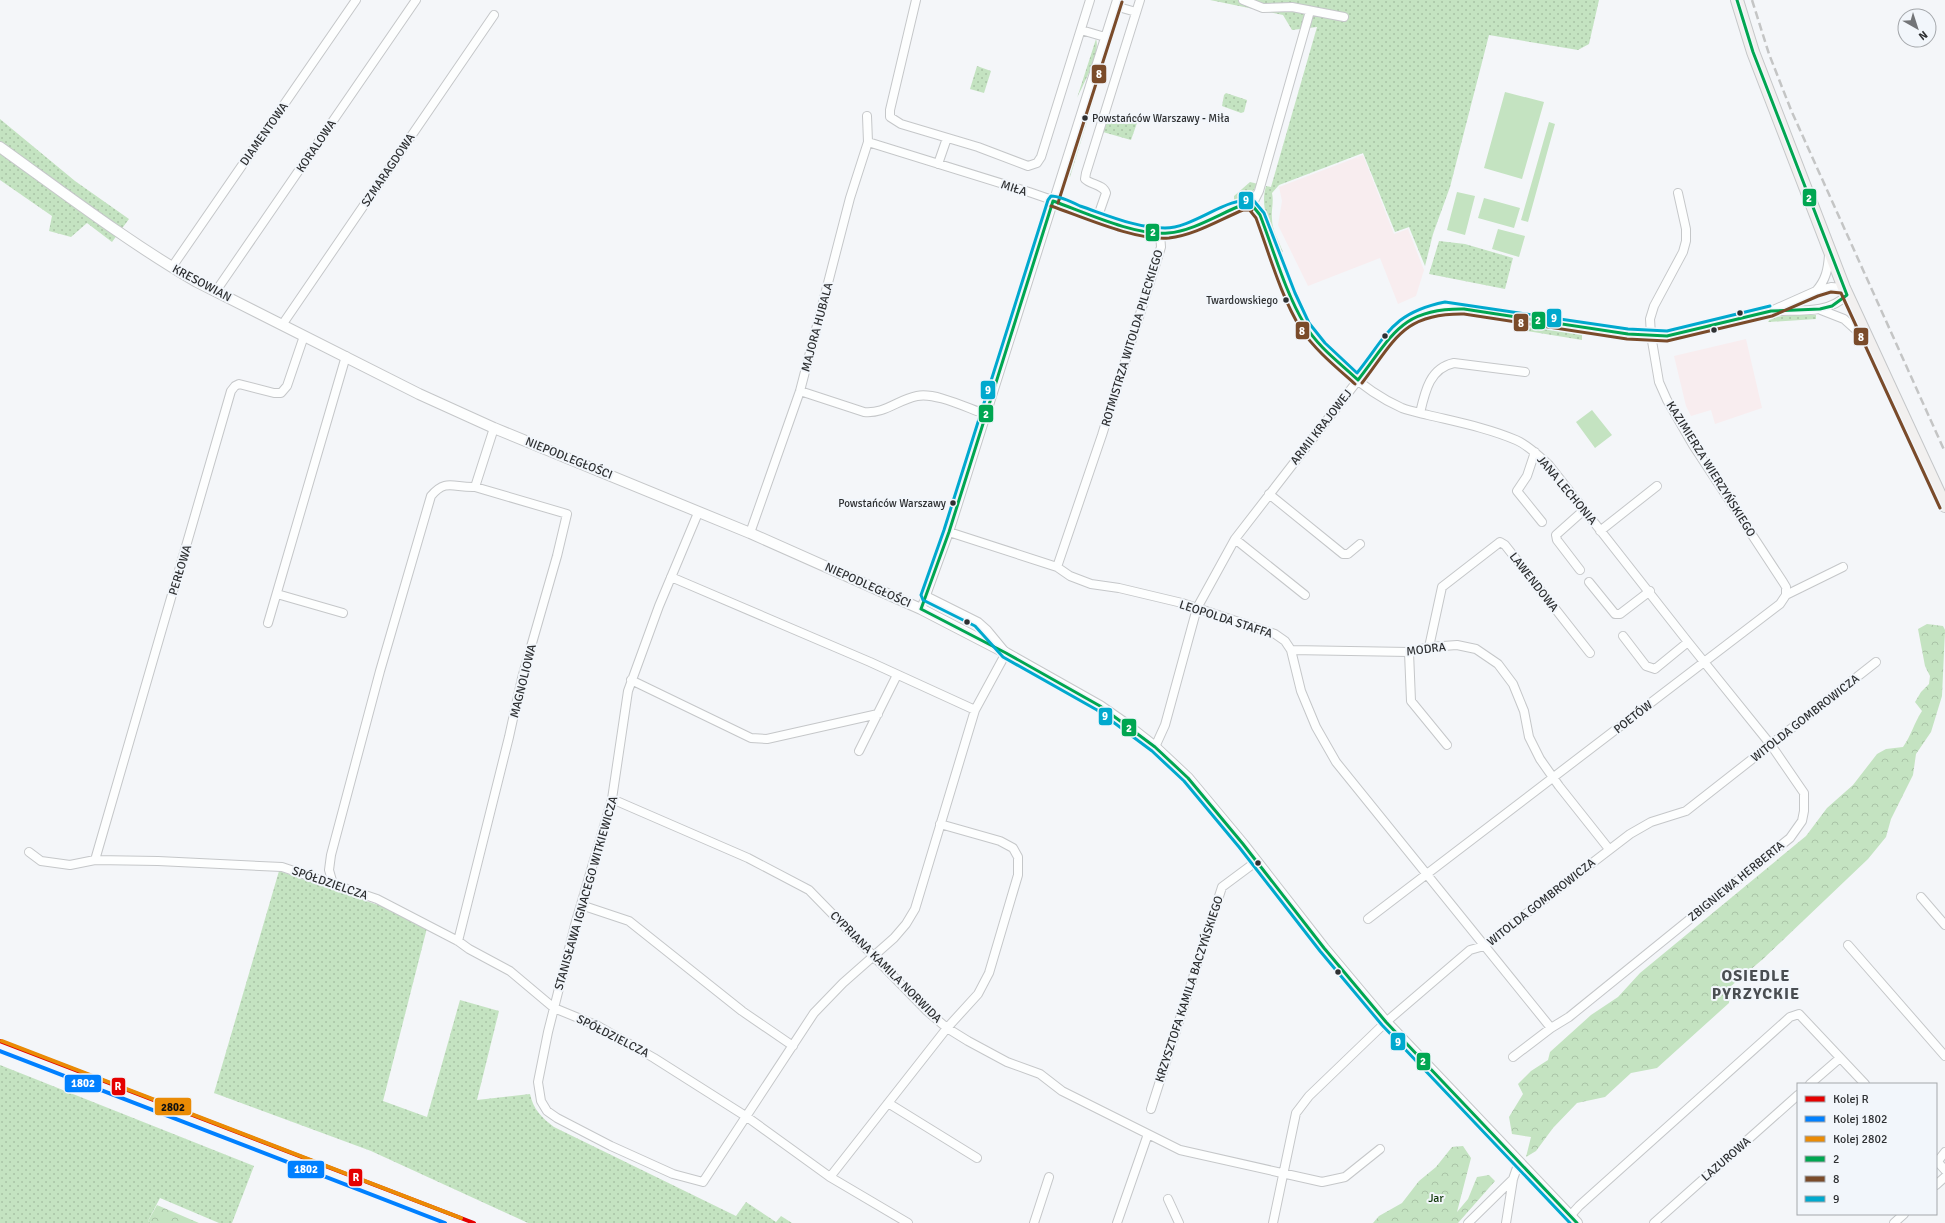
<svg xmlns="http://www.w3.org/2000/svg" width="1945" height="1223" font-family="Signika,sans-serif">
	<style>
		.education { fill: #f8edef }
		.grass { fill: url(#grass-dots) }
		.forest { fill: url(#forest-crowns) }
		.garden { fill: #c4e3c1 }
		.lines { fill: none; stroke-linecap: round; stroke-linejoin: round }
		.minor-casing { stroke: #c5c7c9; stroke-width: 10 }
		.tertiary-casing { stroke: #c5c7c9; stroke-width: 12 }
		.secondary-casing { stroke: #c5c7c9; stroke-width: 14 }
		.minor { stroke: #fdfefe; stroke-width: 8 }
		.tertiary { stroke: #fdfefe; stroke-width: 10 }
		.secondary { stroke: #f2f0ef; stroke-width: 12 }
		.rail { stroke: #c4c5c5; stroke-width: 2.5; stroke-dasharray: 8 4; stroke-linecap: butt }
		.bus-1-casing { stroke: #f2f6fb; stroke-width: 6 }
		.bus-2-casing { stroke: #f2f6fb; stroke-width: 6 }
		.bus-3-casing { stroke: #f2f6fb; stroke-width: 6 }
		.bus-1 { stroke: #00a651; stroke-width: 3 }
		.bus-2 { stroke: #7a4b2a; stroke-width: 3 }
		.bus-3 { stroke: #00a9ce; stroke-width: 3 }
		.rail-1-casing { stroke: #f2f6fb; stroke-width: 7 }
		.rail-2-casing { stroke: #f2f6fb; stroke-width: 7 }
		.rail-3-casing { stroke: #f2f6fb; stroke-width: 7 }
		.rail-1 { stroke: #e50000; stroke-width: 4 }
		.rail-2 { stroke: #0080ff; stroke-width: 4 }
		.rail-3 { stroke: #ea8b05; stroke-width: 4 }
		.bus-dot { fill: #2e3032; stroke: #f2f6fb; stroke-width: 1.5 }
		.labels { text-anchor: middle; stroke-width: 4; stroke-linejoin: round; paint-order: stroke }
		.bus-label { font-size: 11px; fill: #2e3032; stroke: #f2f6fb; text-anchor: end }
		.street-label { font-size: 12px; fill: #2e3032; stroke: #f2f6fb }
		.park-label { font-size: 12px; fill: #103709; stroke: #f2f6fb }
		.district-label { font-size: 16px; font-weight: bold; letter-spacing: 1px; fill: #4a4e52; stroke: #f2f6fb }
		.line-badge { stroke: #f2f6fb; stroke-width: 1.5 }
		.badge-label { font-size: 11px; text-anchor: middle; font-weight: bold; fill: #fff }
		.pale-badge-label { font-size: 11px; text-anchor: middle; font-weight: bold; fill: #111 }
	</style>
	<defs>
		<pattern id="grass-dots" width="8" height="8" patternUnits="userSpaceOnUse"><rect width="8" height="8" fill="#c4e3c1"/><path d="M2 2h.1M6 6h.1" fill="none" stroke="#a9c3a6" stroke-width="1.8" stroke-linecap="round"/></pattern>
		<pattern id="forest-crowns" width="20" height="18" patternUnits="userSpaceOnUse"><rect width="20" height="18" fill="#c4e3c1"/><path d="M2 6a3 3 0 1 1 6 0M12 15a3 3 0 1 1 6 0" fill="none" stroke="#a9c3a6"/></pattern>
	</defs>
	<rect width="100%" height="100%" fill="#f4f6f9"/>
	<path class="education" d="M1363,155L1394,234L1408,229L1424,270L1416,296L1398,304L1380,258L1308,286L1278,225L1282,201L1279,187Z
		M1746,339L1762,408L1715,424L1711,410L1691,416L1686,406L1674,356Z"/>
	<path class="grass" d="M1210,0H1599L1589,44L1578,50L1489,35L1450,187L1433,234L1425,266L1409,227L1395,232L1363,153L1279,185L1272,193C1274,203 1271,210 1272,219C1272,230 1279,241 1283,252L1280,253C1272,231 1259,209 1266,186L1271,187L1317,27L1292,30L1283,15Z
		M1096,39C1101,52 1083,85 1077,98Z
		M977,66L991,71L984,93L970,89Z
		M1226,93L1247,100L1244,112L1241,113L1222,106L1224,95Z
		M1094,99L1070,177L1066,176L1082,126Z
		M1109,114L1137,123L1131,140L1103,132Z
		M0,119L75,181L129,219L112,242L87,223L71,237L49,231L52,216L0,180Z
		M1250,182L1258,184L1253,191L1234,202V196Z
		M1439,241L1465,244L1513,258L1505,289L1429,274Z
		M1805,314L1816,315V319L1768,322L1771,317Z
		M1512,322L1582,333V340L1514,329Z
		M279,871L381,906L427,928L383,1101L427,1117L460,1000L499,1011L477,1100L530,1094C533,1109 542,1118 554,1127L736,1216L746,1202L776,1222L781,1216L792,1223H528L371,1151L214,1093Z
		M0,1065L254,1166L232,1223H219L160,1198L148,1221L151,1223H0Z"/>
	<path class="forest" d="M1927,624L1943,626L1945,630L1942,696L1931,732L1916,754L1913,775L1891,819L1886,837L1868,859L1763,959L1731,986L1729,1003L1657,1068L1631,1073L1605,1097L1577,1103L1553,1128L1536,1151L1526,1157L1531,1137L1512,1134L1509,1117L1523,1094L1518,1084L1531,1071L1548,1060L1550,1052L1591,1015L1618,997L1640,973L1806,836L1827,808L1853,785L1877,754L1886,749L1903,747C1911,736 1914,723 1922,711L1915,702L1921,692L1929,684L1930,676L1925,666L1918,629Z
		M1463,1146L1471,1158L1457,1212L1468,1199L1477,1177L1489,1175L1495,1181L1458,1223H1373L1379,1216L1402,1203L1419,1181L1436,1167L1452,1147Z
		M157,1205L199,1223H151L148,1221Z"/>
	<path class="garden" d="M1505,92L1544,102L1522,179L1484,168Z
		M1549,122L1555,124L1528,222L1521,220Z
		M1457,192L1475,196L1465,235L1447,230Z
		M1484,198L1520,208L1514,228L1478,218Z
		M1498,229L1525,236L1519,257L1492,249Z
		M1592,410L1612,435L1595,448L1576,422Z"/>
	<g class="lines">
		<g class="minor-casing">
			<path id="minor" d="M916,0L890,110V117L901,124L978,147L1028,166L1037,163L1041,157L1090,0
				M1243,0L1263,8L1292,7L1344,17
				M1115,6L1136,12
				M1081,30L1105,37
				M868,142L1029,192L1139,230L1160,233L1178,230L1242,205H1252
				M938,164L947,138
				M1678,193L1686,229V241L1683,252L1654,306L1650,319L1651,335L1659,382L1667,400L1693,445L1783,582L1786,587V595
				M1252,205L1260,215L1298,313C1318,350 1363,391 1402,408C1410,411 1420,413 1428,415C1457,422 1488,428 1516,440C1528,445 1539,456 1549,465L1688,642L1771,745L1804,793V811L1802,821L1790,838L1569,1017L1551,1028L1513,1057
				M1252,205L1259,191L1310,11
				M1098,216L1106,193C1103,184 1091,185 1085,179L1086,173L1140,0
				M172,267L356,0
				M216,291L416,0
				M1816,291C1826,280 1828,269 1829,255
				M1821,310L1844,319L1864,337
				M1776,311C1801,310 1828,314 1847,295
				M282,325L494,15
				M800,391L864,412C885,414 897,400 917,396C935,392 967,408 985,414
				M1420,413C1425,391 1430,368 1454,363L1525,372
				M1535,452L1527,476L1517,491L1542,522
				M475,487L494,428
				M1269,494L1343,554H1348L1360,544
				M698,513L659,606L628,691L612,799L575,925L548,1032L538,1082L541,1101L547,1111L557,1118L611,1146L673,1174L703,1182L814,1013L843,983L894,938L906,924L915,909L975,710L1006,653L987,630L978,622L926,596
				M1600,531L1657,486
				M949,532L1057,567L1070,576L1091,584L1119,588L1182,603L1275,634L1285,641L1291,650L1301,691L1316,727L1336,762L1551,1028
				M750,533L800,391L850,198L868,142L867,116
				M1235,539L1305,595
				M1057,567L1102,435L1161,247L1160,233
				M1580,570L1557,540L1556,535L1584,510
				M671,577L870,662L975,710
				M1589,582L1615,614H1620L1650,591
				M277,594L343,613
				M921,609L949,532L1117,0
				M268,623L346,356
				M1623,636L1646,666L1655,669L1688,642
				M1429,647L1442,587L1500,542L1505,545L1590,653
				M1291,650L1409,652L1429,647L1457,645L1476,649L1498,664L1513,684L1524,711L1529,737L1540,759L1559,786L1609,849
				M1409,652L1411,701L1447,745
				M631,680L751,738L767,739L878,714
				M1155,747L1165,725L1197,608L1235,539L1396,331C1409,316 1426,311 1446,307L1628,334L1667,336L1771,311L1816,291L1831,287L1844,288
				M859,751L897,675
				M612,799L748,858L809,890L927,1011L947,1028L968,1041L1007,1062L1040,1074L1062,1091L1180,1150L1322,1182L1345,1177L1380,1149
				M29,852L41,861L70,865L95,860L158,861L282,867L377,899L458,941L469,949L510,971L554,1008L598,1026L654,1058L747,1117L830,1177L908,1223
				M95,860L231,391L235,386L239,384L274,393H281L287,386L304,336
				M333,884L329,870L331,855L380,671L431,496C446,478 454,488 475,487L567,514L557,556L522,678L509,737L458,941
				M1921,897L1945,925
				M581,905L629,921L742,1011L793,1046
				M1368,919L1780,604L1786,595L1843,567
				M1848,945L1945,1056
				M1810,1084L1840,1058
				M888,1103L977,1158
				M1151,1109L1222,887L1257,861
				M1936,1160L1945,1170
				M1938,1161L1945,1152
				M830,1177L947,1028L978,994L989,973L1018,875V857L1013,848L1000,841L940,824
				M1936,1185L1945,1177
				M1168,1199L1179,1223
				M1570,1216L1579,1206L1790,1017L1799,1014L1865,1084
				M1034,1223L1049,1177
				M1117,1223L1148,1134
				M1273,1223L1296,1113L1309,1096L1386,1022L1470,950L1484,946L1630,834L1651,822L1686,811L1876,662
				M1468,1223L1513,1179
				M1506,1223L1513,1179L1519,1162
				M1654,1223L1798,1095
				M1894,1223L1904,1214"/>
		</g>
		<g class="tertiary-casing">
			<path id="tertiary" d="M0,147C64,193 128,242 197,282L419,394L494,428L750,533L921,609L1006,653L1100,706L1123,722L1155,747L1188,778L1243,844L1324,948L1386,1022L1577,1223"/>
		</g>
		<g class="secondary-casing">
			<path id="secondary" d="M1737,0L1753,52L1844,288L1945,506"/>
		</g>
		<use href="#minor" class="minor"/>
		<use href="#tertiary" class="tertiary"/>
		<use href="#secondary" class="secondary"/>
		<path class="rail" d="M1752,0L1769,54L1791,110L1945,452"/>
		<g class="bus-1-casing">
			<path id="bus-1" d="M1053,201L949,532L921,609L1006,653L1100,706L1155,747L1188,778L1243,844L1324,948L1386,1022L1577,1223
				M1053,201C1084,212 1135,236 1168,233C1193,231 1219,214 1242,205H1252
				M1252,205L1260,215C1274,251 1285,292 1305,325C1318,347 1340,363 1358,380
				M1358,380C1393,335 1401,308 1464,309L1628,334L1667,336L1771,311L1820,309L1832,306L1847,295L1753,52L1737,0"/>
		</g>
		<g class="bus-2-casing">
			<path id="bus-2" d="M1058,203L1122,2
				M1051,206C1083,217 1136,241 1169,238C1195,235 1219,220 1243,210H1252
				M1248,208L1256,218C1269,253 1281,297 1301,329C1315,350 1336,367 1355,384
				M1362,383C1395,340 1403,313 1464,314L1627,339L1667,341L1772,316L1818,296L1831,292L1841,293L1940,508"/>
		</g>
		<g class="bus-3-casing">
			<path id="bus-3" d="M1570,1223L1382,1025L1320,951L1239,847L1184,781L1152,751L1097,710L1003,657L975,626L923,600L921,595L944,530L1048,200L1051,196C1060,196 1072,202 1080,206C1107,215 1136,228 1165,228C1194,228 1228,195 1254,201L1264,213L1295,293L1309,323L1325,343L1357,373C1388,334 1392,313 1445,302L1628,329L1667,331L1770,306"/>
		</g>
		<use href="#bus-1" class="bus-1"/>
		<use href="#bus-2" class="bus-2"/>
		<use href="#bus-3" class="bus-3"/>
		<g class="rail-1-casing">
			<path id="rail-1" d="M0,1041L474,1223"/>
		</g>
		<g class="rail-2-casing">
			<path id="rail-2" d="M0,1051L445,1223"/>
		</g>
		<g class="rail-3-casing">
			<path id="rail-3" d="M2,1041L461,1218"/>
		</g>
		<use href="#rail-1" class="rail-1"/>
		<use href="#rail-2" class="rail-2"/>
		<use href="#rail-3" class="rail-3"/>
	</g>
	<g class="bus-dot">
		<circle cx="1085" cy="118" r="3.5"/>
		<circle cx="1286" cy="300" r="3.5"/>
		<circle cx="1740" cy="313" r="3.5"/>
		<circle cx="1714" cy="330" r="3.5"/>
		<circle cx="1385" cy="336" r="3.5"/>
		<circle cx="953" cy="503" r="3.5"/>
		<circle cx="967" cy="622" r="3.5"/>
		<circle cx="1258" cy="863" r="3.5"/>
		<circle cx="1338" cy="972" r="3.5"/>
	</g>
	<g class="labels">
		<g class="bus-label">
			<text x="1092" y="122" text-anchor="start">Powstańców Warszawy - Miła</text>
			<text x="1278" y="304">Twardowskiego</text>
			<text x="946" y="507">Powstańców Warszawy</text>
		</g>
		<g class="street-label">
			<text transform="translate(264 134) rotate(-55)" y="4">DIAMENTOWA</text>
			<text transform="translate(316 146) rotate(-56)" y="4">KORALOWA</text>
			<text transform="translate(388 170) rotate(-56)" y="4">SZMARAGDOWA</text>
			<text transform="translate(1014 188) rotate(18)" y="4">MIŁA</text>
			<text transform="translate(202 283) rotate(28)" y="4">KRESOWIAN</text>
			<text transform="translate(817 327) rotate(-75)" y="4">MAJORA HUBALA</text>
			<text transform="translate(1132 338) rotate(-73)" y="4">ROTMISTRZA WITOLDA PILECKIEGO</text>
			<text transform="translate(1321 427) rotate(-52)" y="4">ARMII KRAJOWEJ</text>
			<text transform="translate(569 458) rotate(22)" y="4">NIEPODLEGŁOŚCI</text>
			<text transform="translate(1711 469) rotate(58)" y="4">KAZIMIERZA WIERZYŃSKIEGO</text>
			<text transform="translate(1567 490) rotate(50)" y="4">JANA LECHONIA</text>
			<text transform="translate(180 570) rotate(-73)" y="4">PERŁOWA</text>
			<text transform="translate(1534 582) rotate(52)" y="4">LAWENDOWA</text>
			<text transform="translate(868 585) rotate(24)" y="4">NIEPODLEGŁOŚCI</text>
			<text transform="translate(1226 619) rotate(18)" y="4">LEOPOLDA STAFFA</text>
			<text transform="translate(1426 649) rotate(-7)" y="4">MODRA</text>
			<text transform="translate(523 681) rotate(-76)" y="4">MAGNOLIOWA</text>
			<text transform="translate(1633 717) rotate(-38)" y="4">POETÓW</text>
			<text transform="translate(1805 718) rotate(-38)" y="4">WITOLDA GOMBROWICZA</text>
			<text transform="translate(1736 881) rotate(-39)" y="4">ZBIGNIEWA HERBERTA</text>
			<text transform="translate(330 883) rotate(19)" y="4">SPÓŁDZIELCZA</text>
			<text transform="translate(586 893) rotate(-74)" y="4">STANISŁAWA IGNACEGO WITKIEWICZA</text>
			<text transform="translate(1541 902) rotate(-38)" y="4">WITOLDA GOMBROWICZA</text>
			<text transform="translate(886 967) rotate(45)" y="4">CYPRIANA KAMILA NORWIDA</text>
			<text transform="translate(1189 989) rotate(-72)" y="4">KRZYSZTOFA KAMILA BACZYŃSKIEGO</text>
			<text transform="translate(613 1036) rotate(27)" y="4">SPÓŁDZIELCZA</text>
			<text transform="translate(1726 1159) rotate(-41)" y="4">LAZUROWA</text>
		</g>
		<g class="park-label">
			<text x="1436" y="1202">Jar</text>
		</g>
		<g class="district-label">
			<text x="1756" y="981">OSIEDLE<tspan x="1756" dy="18">PYRZYCKIE</tspan></text>
		</g>
	</g>
	<g class="line-badge">
		<rect x="1091" y="64" width="16" height="20" rx="4" fill="#7a4b2a"/>
		<rect x="1802" y="188" width="15" height="19" rx="4" fill="#00a651"/>
		<rect x="1238" y="191" width="16" height="19" rx="4" fill="#00a9ce"/>
		<rect x="1145" y="223" width="15" height="19" rx="4" fill="#00a651"/>
		<rect x="1546" y="308" width="16" height="20" rx="4" fill="#00a9ce"/>
		<rect x="1531" y="311" width="15" height="19" rx="4" fill="#00a651"/>
		<rect x="1513" y="313" width="16" height="19" rx="4" fill="#7a4b2a"/>
		<rect x="1295" y="321" width="15" height="19" rx="4" fill="#7a4b2a"/>
		<rect x="1853" y="327" width="16" height="19" rx="4" fill="#7a4b2a"/>
		<rect x="980" y="380" width="16" height="20" rx="4" fill="#00a9ce"/>
		<rect x="978" y="404" width="16" height="19" rx="4" fill="#00a651"/>
		<rect x="1098" y="707" width="15" height="19" rx="4" fill="#00a9ce"/>
		<rect x="1121" y="718" width="16" height="19" rx="4" fill="#00a651"/>
		<rect x="1390" y="1032" width="16" height="19" rx="4" fill="#00a9ce"/>
		<rect x="1416" y="1052" width="15" height="19" rx="4" fill="#00a651"/>
		<rect x="64" y="1074" width="38" height="19" rx="4" fill="#0080ff"/>
		<rect x="111" y="1077" width="15" height="19" rx="4" fill="#e50000"/>
		<rect x="154" y="1097" width="38" height="19" rx="4" fill="#ea8b05"/>
		<rect x="287" y="1160" width="38" height="19" rx="4" fill="#0080ff"/>
		<rect x="348" y="1168" width="15" height="19" rx="4" fill="#e50000"/>
	</g>
	<g class="badge-label">
		<text x="1099" y="78">8</text>
		<text x="1809" y="202">2</text>
		<text x="1246" y="204">9</text>
		<text x="1153" y="236">2</text>
		<text x="1554" y="322">9</text>
		<text x="1538" y="324">2</text>
		<text x="1521" y="327">8</text>
		<text x="1302" y="335">8</text>
		<text x="1861" y="341">8</text>
		<text x="988" y="394">9</text>
		<text x="986" y="418">2</text>
		<text x="1105" y="720">9</text>
		<text x="1129" y="732">2</text>
		<text x="1398" y="1046">9</text>
		<text x="1423" y="1065">2</text>
		<text x="83" y="1087">1802</text>
		<text x="118" y="1090">R</text>
		<text x="306" y="1173">1802</text>
		<text x="356" y="1181">R</text>
	</g>
	<g class="pale-badge-label">
		<text x="173" y="1111">2802</text>
	</g>
	<rect x="1797" y="1083" width="140" height="132" fill="#f2f6fb" stroke="#a4a7ab"/>
	<rect x="1805" y="1096" width="20" height="6" fill="#e50000" stroke="#a4a7ab"/>
	<text x="1833" y="1103" font-size="12" fill="#2e3032">Kolej R</text>
	<rect x="1805" y="1116" width="20" height="6" fill="#0080ff" stroke="#a4a7ab"/>
	<text x="1833" y="1123" font-size="12" fill="#2e3032">Kolej 1802</text>
	<rect x="1805" y="1136" width="20" height="6" fill="#ea8b05" stroke="#a4a7ab"/>
	<text x="1833" y="1143" font-size="12" fill="#2e3032">Kolej 2802</text>
	<rect x="1805" y="1156" width="20" height="6" fill="#00a651" stroke="#a4a7ab"/>
	<text x="1833" y="1163" font-size="12" fill="#2e3032">2</text>
	<rect x="1805" y="1176" width="20" height="6" fill="#7a4b2a" stroke="#a4a7ab"/>
	<text x="1833" y="1183" font-size="12" fill="#2e3032">8</text>
	<rect x="1805" y="1196" width="20" height="6" fill="#00a9ce" stroke="#a4a7ab"/>
	<text x="1833" y="1203" font-size="12" fill="#2e3032">9</text>
	<g transform="translate(1917 28) rotate(141)"><circle r="19" fill="#f2f6fb" stroke="#a4a7ab"/>
	<path d="M0-3L7 15L0 10L-7 15Z" fill="#737578"/>
	<text y="-6" font-size="11" font-weight="bold" text-anchor="middle" fill="#2e3032">N</text>
	</g>
</svg>
